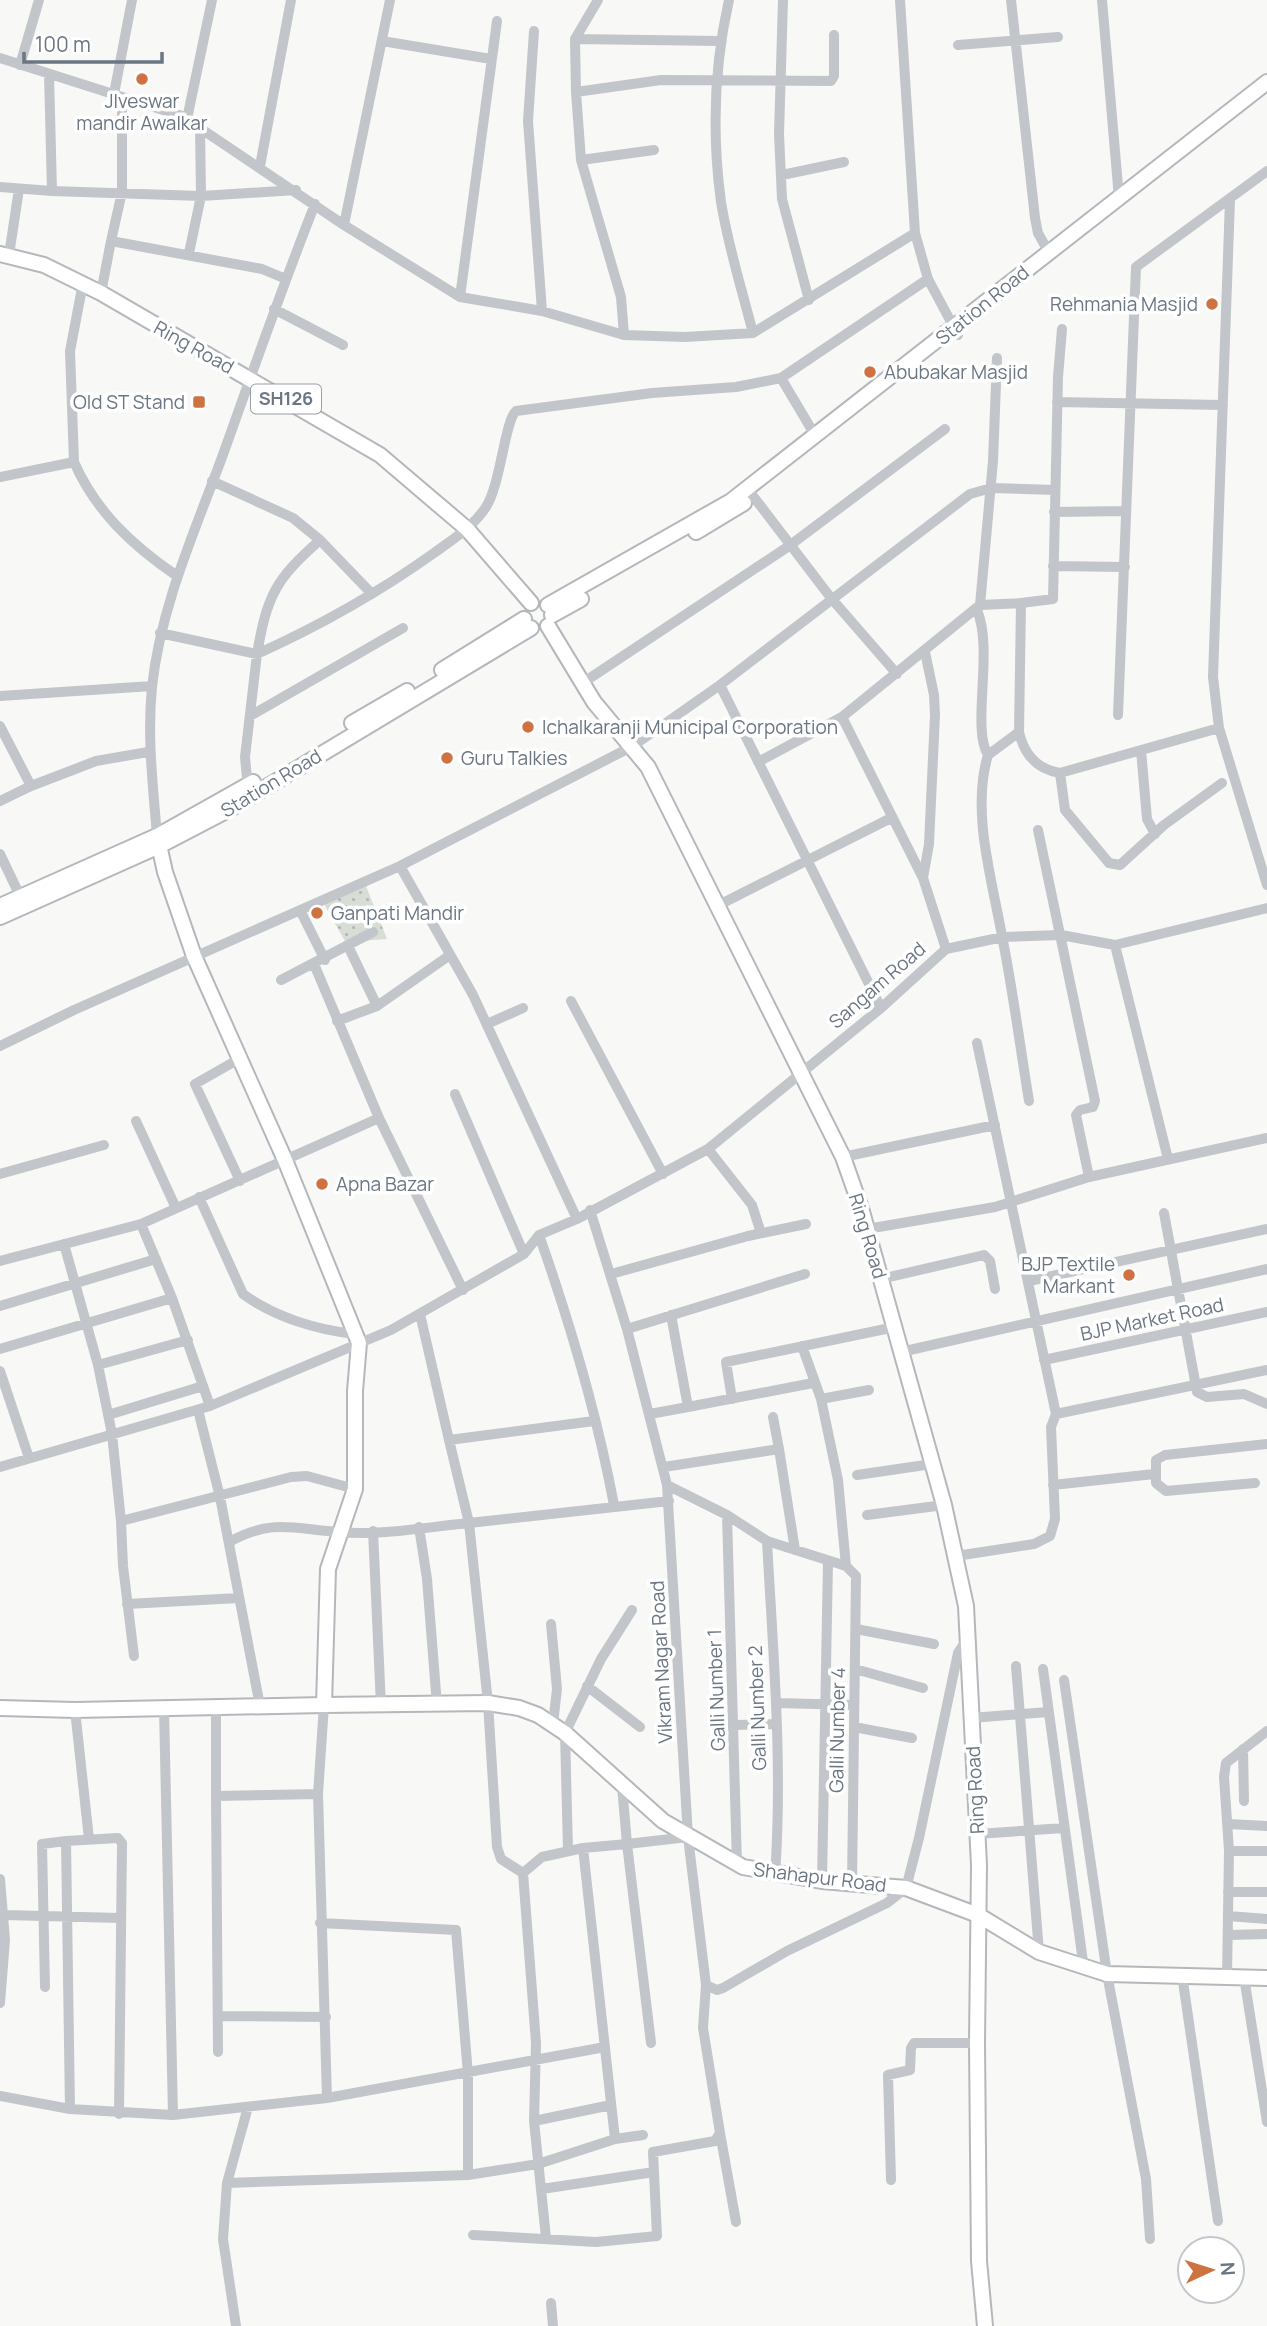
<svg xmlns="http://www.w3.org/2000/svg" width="1267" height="2326" font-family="Manrope,sans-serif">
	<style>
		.park { fill: url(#park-dots) }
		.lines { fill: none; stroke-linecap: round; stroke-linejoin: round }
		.major-casing { stroke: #b4b7bb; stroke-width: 18 }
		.minor { stroke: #c2c5c9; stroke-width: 10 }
		.major { stroke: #fff; stroke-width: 14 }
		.poi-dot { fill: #ce7241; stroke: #fff; stroke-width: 2.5 }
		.labels { text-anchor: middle; stroke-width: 7; stroke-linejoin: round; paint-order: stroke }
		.shield { fill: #fff; stroke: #979fa8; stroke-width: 2 }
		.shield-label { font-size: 18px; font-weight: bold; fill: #6b7683 }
		.poi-label { font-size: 19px; fill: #6b7683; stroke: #fff; text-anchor: start }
		.street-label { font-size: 19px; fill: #6b7683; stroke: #fff }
	</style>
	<defs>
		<pattern id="park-dots" width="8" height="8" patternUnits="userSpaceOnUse" patternTransform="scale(1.75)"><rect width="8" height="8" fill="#d8ddd6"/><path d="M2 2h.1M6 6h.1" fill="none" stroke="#b3b8b3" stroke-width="1.8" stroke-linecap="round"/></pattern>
	</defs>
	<rect width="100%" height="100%" fill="#f8f8f7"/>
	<path class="park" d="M364,881L387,939L361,941L350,950L321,899Z"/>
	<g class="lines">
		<g class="major-casing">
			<path id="major" d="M0,254L44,265L101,293L380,455L467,529L531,603
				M696,532L744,503
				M548,605L731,501L1267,82
				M552,615L581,599
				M548,626L594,702L648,767L843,1157L861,1208L944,1505L966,1606L979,1865L977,2043L979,2261L985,2326
				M442,670L524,619
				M352,723L407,691
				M0,906L157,836L253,782
				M0,917L159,846L230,809L531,628
				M324,1705L488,1703L519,1708L538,1715L565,1733L663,1821L743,1867L822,1881L906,1888L978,1915L1039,1952L1107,1974L1267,1978
				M0,1708L75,1710L324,1705L328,1569L355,1489V1391L359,1343L285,1160L194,956L165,872L157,836"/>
		</g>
		<path class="minor" d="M598,0L575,39L576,92L581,160L621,297L624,335L685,337L753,333L915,233
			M729,0C714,66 712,135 721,202C728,246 742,290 753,333
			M783,0L779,134L782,199L809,300
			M900,0L915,233L928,279L958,335
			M1011,0L1035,218L1038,233L1048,251
			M1102,0L1119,198
			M534,31L528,121L542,311
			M575,39L720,41
			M382,41L491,59
			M958,45L1058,37
			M0,58L182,116L344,225L460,297L542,311L624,335
			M20,65L39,0
			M49,74L52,191L201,196L296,190
			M576,92L661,80L831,81L834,76V35
			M114,94L132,0
			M122,97V192L111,241L262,269L286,279
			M187,119L212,0
			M581,160L654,150
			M260,166L291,0
			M782,175L844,162
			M0,187L52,191
			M1230,200L1213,677L1219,728L1267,885
			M344,225L390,0
			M189,253L201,196L200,127
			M9,255L19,189
			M101,293L111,241
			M460,297L497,21
			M274,309L343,345
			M781,378L816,437
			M1057,402L1223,405
			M74,462L70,351L83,283
			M0,477L74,462C96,512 133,546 177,576
			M212,481L293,518L320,540L372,594
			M753,496L831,598L897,674
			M1054,512L1126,511
			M1053,566L1125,567
			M980,605L1021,603
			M977,610C994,650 971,728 988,755
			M160,633L257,654C267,595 276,579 320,540
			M581,684L789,546L945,429
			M720,685L881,1008
			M0,696L152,686
			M1118,715L1136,267L1267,171
			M250,716L403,628
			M0,726L31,786L96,761L148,752
			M1019,732C1024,754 1036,769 1060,773L1219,728
			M1141,750L1147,819L1155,834
			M758,762L842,717
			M1060,773L1065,810L1109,863L1120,865L1164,825L1222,783
			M248,789L245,757L257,654C319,626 378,593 434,553C453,539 473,527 486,507C501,483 505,420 516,411L652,393L736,387L781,378L928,279
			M0,801L31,786
			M1038,830L1095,1101L1093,1107L1080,1110L1076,1115L1089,1177
			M157,836C153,785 147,738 152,687C161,603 197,527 225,449C254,367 283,285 315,204
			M0,854L20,896
			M400,866L473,995L577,1219
			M923,878L929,844L935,715L934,695L925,652
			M715,907L891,818
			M300,910L325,960
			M1115,945L1168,1159
			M348,946L377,1006
			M946,949L923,878L842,717L980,605L993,461L997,358
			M314,964L379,1118L463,1290
			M281,980L373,932
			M571,1001L663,1174
			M337,1021L377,1006L450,955
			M487,1024L523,1008
			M977,1043L1056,1414
			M0,1046L74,1010L400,866L633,746L720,685L970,494L991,488L1055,490
			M239,1059L195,1084L240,1181
			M455,1094L524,1254
			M1029,1101C1020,1046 1013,991 1002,936C992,879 971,812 988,755L1019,732L1021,603L1053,599L1058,377L1062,329
			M136,1121L175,1206
			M708,1149L752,1205L761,1233
			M843,1157L995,1125
			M0,1174L104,1145
			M199,1197L243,1294C274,1317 317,1330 355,1334
			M590,1210L627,1329L667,1485L688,1837L706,1985L717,1990L723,1988L787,1951L887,1903L906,1888L919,1838L958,1653L967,1639
			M1164,1213L1197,1392L1207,1397L1244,1394L1267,1404
			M141,1224L172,1298L210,1406
			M867,1229L995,1207L1089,1177L1267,1138
			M539,1235C570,1323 597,1414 614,1505
			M64,1244L98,1365
			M0,1261L141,1224L379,1118
			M611,1274L748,1236L806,1224
			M881,1279L984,1255L990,1261L995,1289
			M1029,1281L1267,1229
			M0,1306L156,1259
			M420,1314L449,1440L594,1421
			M627,1329L805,1274
			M188,1340L98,1365L112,1434L121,1521L291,1477L307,1476L355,1489
			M802,1346L821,1399L838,1480L846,1566
			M0,1349L172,1298
			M901,1352L1267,1269
			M1044,1360L1267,1312
			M0,1371L29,1458
			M732,1399L726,1362L895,1327
			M821,1399L869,1390
			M688,1407L813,1383
			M198,1410L220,1497L260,1706
			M650,1414L688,1407L671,1315
			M108,1415L203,1386
			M773,1417L779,1449
			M449,1440L469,1523L669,1501
			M0,1467L210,1406L391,1330L524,1254L539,1235L577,1219L708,1149L881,1008L946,949L1003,937L1061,935L1115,945L1267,908
			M664,1467L779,1449L795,1550
			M857,1475L932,1464
			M1255,1483L1166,1491L1156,1483V1460L1165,1455L1267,1444
			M667,1485L727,1515L767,1541L846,1566L856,1576L852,1885
			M1053,1485L1154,1474
			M727,1515L737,1864
			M867,1515L944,1505
			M121,1521L123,1566L134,1656
			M419,1527L427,1579L437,1705
			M373,1531L381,1706
			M767,1541C773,1652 783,1764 775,1875
			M229,1542C273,1518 293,1529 339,1532C381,1536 427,1527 469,1523L488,1703L497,1847L501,1859L523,1873L542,1857L583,1848L615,2139L643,2135
			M956,1556L1034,1544L1050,1536L1055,1519L1051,1427L1056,1414L1267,1370
			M127,1604L239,1598
			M551,1624L557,1689L553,1724
			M856,1629L934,1644
			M1016,1666L1039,1952
			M855,1669L923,1688
			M1043,1669L1084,1969
			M1064,1680L1107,1974L1146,2179L1150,2239
			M587,1686L640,1727
			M776,1703L854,1705
			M164,1708L173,2115
			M216,1708V1796
			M75,1710L89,1839
			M971,1718L1048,1712
			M735,1725L777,1724
			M854,1727L912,1738
			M1243,1749L1244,1801
			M1228,1824L1267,1826
			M977,1834L1064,1828
			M583,1848L627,1844L622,1786
			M568,1850L565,1733L601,1659L632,1610
			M1229,1851H1267
			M523,1873L536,2043L534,2121L546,2238
			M0,1879L5,1940L0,2003
			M822,1881L828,1561
			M1228,1892H1267
			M5,1915L120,1918
			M1228,1916L1267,1919
			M320,1923L456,1930L468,2074V2175
			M1228,1935L1267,1934
			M1182,1975L1218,2221
			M1227,1977L1229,1851L1224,1777L1226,1763L1267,1731
			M1244,1977L1267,2122
			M45,1987L42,1844L66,1841
			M218,2016L326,2017
			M651,2043L627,1844L688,1837
			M218,2052L216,1796L318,1794
			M0,2096L70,2109L173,2115L327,2098L318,1794L324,1705
			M327,2098L605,2047
			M70,2109L66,1841L118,1838L122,1843L119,2114
			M534,2121L611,2105
			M720,2133L736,2222
			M891,2180L888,2075L910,2070L911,2048L914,2043H977
			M227,2183L468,2175L538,2164L615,2139
			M542,2189L654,2172
			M473,2235L596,2242L657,2236L653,2152L715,2141L720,2133L703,2028L706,1985
			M551,2303L553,2326
			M236,2326L223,2239L227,2183L248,2107"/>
		<use href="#major" class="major"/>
	</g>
	<g class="poi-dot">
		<circle cx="142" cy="79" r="7"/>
		<circle cx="1212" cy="304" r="7"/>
		<circle cx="870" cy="372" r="7"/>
		<rect x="192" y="395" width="14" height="14" rx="3.5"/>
		<circle cx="528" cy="727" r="7"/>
		<circle cx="447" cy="758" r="7"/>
		<circle cx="317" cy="913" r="7"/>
		<circle cx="322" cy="1184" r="7"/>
		<circle cx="1129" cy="1275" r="7"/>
	</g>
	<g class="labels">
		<rect class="shield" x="251" y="384.5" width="70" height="29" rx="5"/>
		<g class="shield-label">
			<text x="286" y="405">SH126</text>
		</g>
		<g class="poi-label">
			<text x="142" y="108" text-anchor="middle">JIveswar<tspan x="142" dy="22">mandir Awalkar</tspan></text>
			<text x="1198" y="311" text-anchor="end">Rehmania Masjid</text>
			<text x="884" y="379">Abubakar Masjid</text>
			<text x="185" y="409" text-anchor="end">Old ST Stand</text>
			<text x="542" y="734">Ichalkaranji Municipal Corporation</text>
			<text x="461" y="765">Guru Talkies</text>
			<text x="331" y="920">Ganpati Mandir</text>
			<text x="336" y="1191">Apna Bazar</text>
			<text x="1115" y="1271" text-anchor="end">BJP Textile<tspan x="1115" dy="22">Markant</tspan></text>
		</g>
		<g class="street-label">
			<text transform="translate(982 305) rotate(-39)" y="7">Station Road</text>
			<text transform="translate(194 347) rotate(29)" y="7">Ring Road</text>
			<text transform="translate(271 783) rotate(-31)" y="7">Station Road</text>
			<text transform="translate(877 985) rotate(-41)" y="7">Sangam Road</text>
			<text transform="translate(868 1236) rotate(73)" y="7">Ring Road</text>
			<text transform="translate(1152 1319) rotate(-12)" y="7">BJP Market Road</text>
			<text transform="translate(661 1662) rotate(-93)" y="7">Vikram Nagar Road</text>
			<text transform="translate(716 1690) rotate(-92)" y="7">Galli Number 1</text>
			<text transform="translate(757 1708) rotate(-92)" y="7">Galli Number 2</text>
			<text transform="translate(837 1730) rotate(-89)" y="7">Galli Number 4</text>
			<text transform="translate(975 1790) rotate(-93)" y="7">Ring Road</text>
			<text transform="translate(820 1877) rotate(7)" y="7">Shahapur Road</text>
		</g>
	</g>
	<g transform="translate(1211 2270) rotate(86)"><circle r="33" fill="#ffffff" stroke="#c4c8cd" stroke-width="2"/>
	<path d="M0-5L12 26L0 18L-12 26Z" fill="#ce7241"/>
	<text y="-10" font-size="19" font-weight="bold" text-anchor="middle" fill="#6b7683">N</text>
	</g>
	<path d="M24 52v10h138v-10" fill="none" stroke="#6b7683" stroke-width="3.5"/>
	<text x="35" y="52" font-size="21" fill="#6b7683" stroke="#ffffff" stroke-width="5" paint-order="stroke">100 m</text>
</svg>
